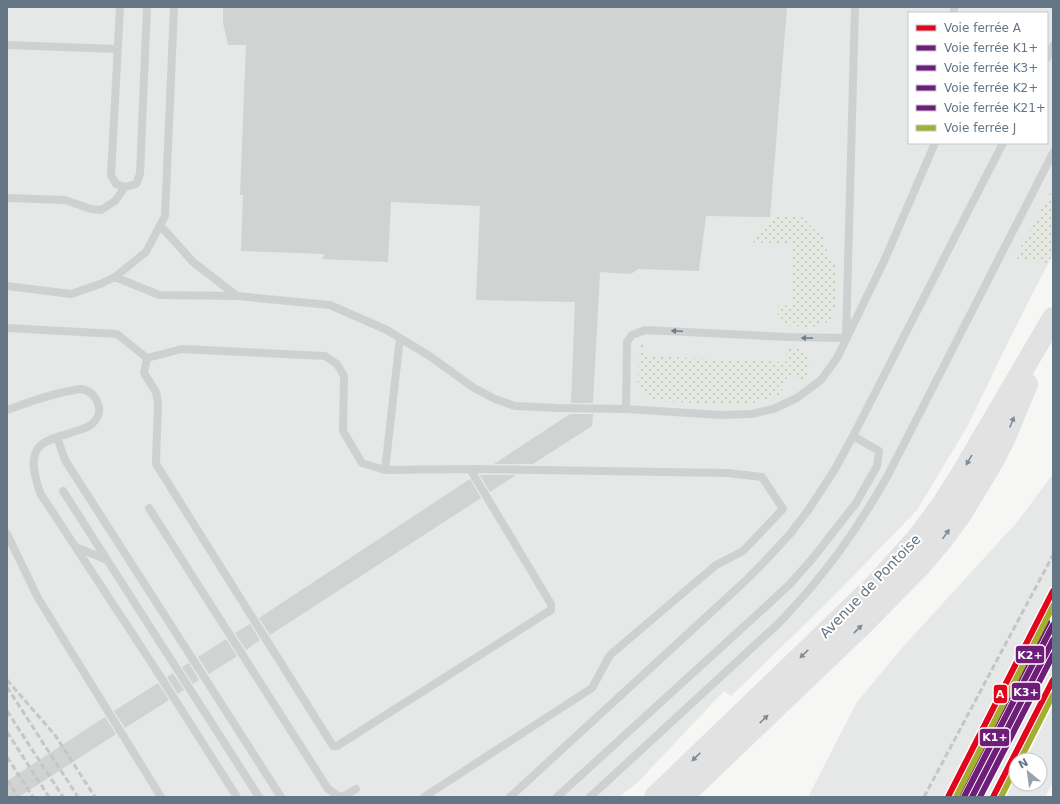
<svg xmlns="http://www.w3.org/2000/svg" width="1060" height="804" font-family="'DejaVu Sans',sans-serif">
	<style>
		.built { fill: #e6e7e7; fill-rule: evenodd }
		.grass { fill: url(#grass-dots) }
		.building { fill: #d1d2d2 }
		.lines { fill: none; stroke-linecap: round; stroke-linejoin: round }
		.service { stroke: #cfd1d1; stroke-width: 8 }
		.primary { stroke: #e2e2e3; stroke-width: 22 }
		.rail { stroke: #c5c6c7; stroke-width: 3; stroke-dasharray: 6 3; stroke-linecap: butt }
		.rail-1-casing { stroke: #fff; stroke-width: 9 }
		.rail-2-casing { stroke: #fff; stroke-width: 9 }
		.rail-3-casing { stroke: #fff; stroke-width: 9 }
		.rail-4-casing { stroke: #fff; stroke-width: 9 }
		.rail-5-casing { stroke: #fff; stroke-width: 9 }
		.rail-6-casing { stroke: #fff; stroke-width: 9 }
		.rail-1 { stroke: #e3051c; stroke-width: 6 }
		.rail-2 { stroke: #6e1e78; stroke-width: 6 }
		.rail-3 { stroke: #6e1e78; stroke-width: 6 }
		.rail-4 { stroke: #6e1e78; stroke-width: 6 }
		.rail-5 { stroke: #6e1e78; stroke-width: 6 }
		.rail-6 { stroke: #a4ae2f; stroke-width: 6 }
		.oneway { fill: #6f7f8e }
		.oneway2 { fill: #7d8c99 }
		.labels { text-anchor: middle; stroke-width: 4; stroke-linejoin: round; paint-order: stroke }
		.street-label { font-size: 14px; fill: #647686; stroke: #fff }
		.line-badge { stroke: #fff; stroke-width: 1.5 }
		.badge-label { font-size: 11px; text-anchor: middle; font-weight: bold; fill: #fff }
	</style>
	<defs>
		<pattern id="grass-dots" width="8" height="8" patternUnits="userSpaceOnUse"><rect width="8" height="8" fill="#e6e9e2"/><path d="M2 2h.1M6 6h.1" fill="none" stroke="#bec1bd" stroke-width="1.8" stroke-linecap="round"/></pattern>
	</defs>
	<rect width="100%" height="100%" fill="#f6f6f4"/>
	<path class="built" d="M7,7H1053V254L1011,336L967,427L917,510L832,598L731,696L724,691L638,782L619,797H7ZM909,13H1047V143H909Z
		M1053,474V782L1045,797H808L857,702L901,649L1018,521ZM1016,760H1040V784H1016Z"/>
	<path class="grass" d="M1053,188V254L1048,263L1015,258Z
		M776,215L807,218L809,225L824,237L828,256L836,262C836,275 838,300 834,312C831,324 817,327 807,327C797,326 788,327 779,322L777,309L779,305L791,306L793,244L748,242L763,226Z
		M643,340H645V356L786,362L787,346C791,346 796,346 799,348C813,354 813,376 800,382C789,370 779,381 783,394C768,400 754,404 738,405L655,401L644,396L638,384L639,346Z"/>
	<path class="building" d="M223,7H787L770,217L706,216L699,271L638,269L631,274L600,272L593,403H571L575,302L476,300L480,206L391,202L388,262L323,259L324,254L241,251L243,195H240L246,45H228L223,23Z
		M570,414H593L592,426L533,464H494Z
		M480,475H516L490,492Z
		M470,479L481,498L270,635L259,618Z
		M250,624L260,640L246,650L235,633Z
		M226,639L237,656L209,674L198,657Z
		M189,663L199,680L193,684L182,667Z
		M173,673L184,690L178,694L167,677Z
		M158,683L169,700L125,728L114,711Z
		M105,717L116,734L19,797H7V781Z"/>
	<g class="lines">
		<path class="service" d="M120,7L111,175L116,184L125,187L136,184L140,174L147,7
			M954,13V7
			M7,45L117,49
			M1047,58L1053,46
			M7,198L65,200L91,209L101,210L115,201L125,187
			M160,225L193,262L237,296L330,305L387,330L431,357L474,388L495,399L515,406L558,408L626,409L721,415L751,414L773,409L797,398L821,380L837,358L885,259L935,143
			M115,277L159,295L237,296
			M7,286L71,294L100,284L115,277L146,252L165,216L174,7
			M7,328L117,334L147,358
			M182,349L325,356L337,364L344,376L343,431L362,463L385,470L470,469L551,604V610L337,746H333L156,464L158,403L156,392L144,373L147,358Z
			M626,409L627,342L632,335L645,330L787,337L846,338L855,7
			M7,410C27,403 47,395 69,391C72,391 77,389 81,389C89,390 96,396 98,404C101,411 98,418 93,423C85,432 51,435 40,446C28,458 36,479 40,493L151,662L237,797
			M57,437L65,460L281,797
			M385,470L400,338
			M63,491L259,797
			M149,508L328,789L340,797
			M7,534L38,598L161,797
			M76,547L107,560
			M342,797L356,789
			M424,797L592,688L610,655L716,565L743,551L783,509L762,477L728,473L470,469
			M510,797L742,584L765,561L790,534L809,509L835,469L853,436L1003,143
			M557,797L762,610L790,584L813,558L856,503L877,466L879,451L853,436
			M590,797L779,623C824,576 856,532 888,475L1053,153"/>
		<path class="primary" d="M655,797L874,586L918,537L942,505L961,475L1053,318
			M682,797L862,625L919,567L942,540L961,514L993,461L1005,437L1027,384"/>
		<path class="rail" d="M7,680L55,735L95,797
			M7,687L78,797
			M7,711L63,797
			M7,732L49,797
			M7,757L33,797
			M7,780L18,797
			M924,797L1053,555"/>
		<g class="rail-1-casing">
			<path id="rail-1" d="M948,797L1053,591
				M993,797L1053,680"/>
		</g>
		<g class="rail-2-casing">
			<path id="rail-2" d="M964,797L1053,625"/>
		</g>
		<g class="rail-3-casing">
			<path id="rail-3" d="M972,797L1053,640"/>
		</g>
		<g class="rail-4-casing">
			<path id="rail-4" d="M958,794L1047,622"/>
		</g>
		<g class="rail-5-casing">
			<path id="rail-5" d="M980,797L1053,655"/>
		</g>
		<g class="rail-6-casing">
			<path id="rail-6" d="M1020,760L1053,695
				M956,797L1053,606
				M1001,797L1016,767"/>
		</g>
		<use href="#rail-1" class="rail-1"/>
		<use href="#rail-2" class="rail-2"/>
		<use href="#rail-3" class="rail-3"/>
		<use href="#rail-4" class="rail-4"/>
		<use href="#rail-5" class="rail-5"/>
		<use href="#rail-6" class="rail-6"/>
	</g>
	<defs><path id="oneway-solid" d="M-6-.8H1V-3.2L6.5 0L1 3.2V.8H-6Z"/></defs>
	<g class="oneway">
		<use href="#oneway-solid" transform="translate(677 331) rotate(-177)"/>
		<use href="#oneway-solid" transform="translate(807 338) rotate(-179)"/>
	</g>
	<g class="oneway2">
		<use href="#oneway-solid" transform="translate(1012 422) rotate(-68)"/>
		<use href="#oneway-solid" transform="translate(969 460) rotate(120)"/>
		<use href="#oneway-solid" transform="translate(946 534) rotate(-54)"/>
		<use href="#oneway-solid" transform="translate(858 629) rotate(-44)"/>
		<use href="#oneway-solid" transform="translate(804 654) rotate(136)"/>
		<use href="#oneway-solid" transform="translate(764 719) rotate(-44)"/>
		<use href="#oneway-solid" transform="translate(696 757) rotate(136)"/>
	</g>
	<g class="labels">
		<g class="street-label">
			<text transform="translate(870 586) rotate(-46)" y="5">Avenue de Pontoise</text>
		</g>
	</g>
	<g class="line-badge">
		<rect x="1015" y="645" width="30" height="19" rx="4" fill="#6e1e78"/>
		<rect x="1011" y="682" width="30" height="19" rx="4" fill="#6e1e78"/>
		<rect x="993" y="684" width="15" height="20" rx="4" fill="#e3051c"/>
		<rect x="979" y="728" width="31" height="19" rx="4" fill="#6e1e78"/>
	</g>
	<g class="badge-label">
		<text x="1030" y="659">K2+</text>
		<text x="1026" y="696">K3+</text>
		<text x="1000" y="698">A</text>
		<text x="995" y="741">K1+</text>
	</g>
	<rect width="1060" height="804" fill="none" stroke="#647686" stroke-width="16"/>
	<rect x="908" y="12" width="140" height="132" fill="#ffffff" stroke="#c1c8cf"/>
	<rect x="916" y="25" width="20" height="6" fill="#e3051c" stroke="#c1c8cf"/>
	<text x="944" y="32" font-size="12" fill="#647686">Voie ferrée A</text>
	<rect x="916" y="45" width="20" height="6" fill="#6e1e78" stroke="#c1c8cf"/>
	<text x="944" y="52" font-size="12" fill="#647686">Voie ferrée K1+</text>
	<rect x="916" y="65" width="20" height="6" fill="#6e1e78" stroke="#c1c8cf"/>
	<text x="944" y="72" font-size="12" fill="#647686">Voie ferrée K3+</text>
	<rect x="916" y="85" width="20" height="6" fill="#6e1e78" stroke="#c1c8cf"/>
	<text x="944" y="92" font-size="12" fill="#647686">Voie ferrée K2+</text>
	<rect x="916" y="105" width="20" height="6" fill="#6e1e78" stroke="#c1c8cf"/>
	<text x="944" y="112" font-size="12" fill="#647686">Voie ferrée K21+</text>
	<rect x="916" y="125" width="20" height="6" fill="#a4ae2f" stroke="#c1c8cf"/>
	<text x="944" y="132" font-size="12" fill="#647686">Voie ferrée J</text>
	<g transform="translate(1028 772) rotate(331)"><circle r="19" fill="#ffffff" stroke="#c1c8cf"/>
	<path d="M0-3L7 15L0 10L-7 15Z" fill="#97a3ac"/>
	<text y="-6" font-size="11" font-weight="bold" text-anchor="middle" fill="#647686">N</text>
	</g>
</svg>
